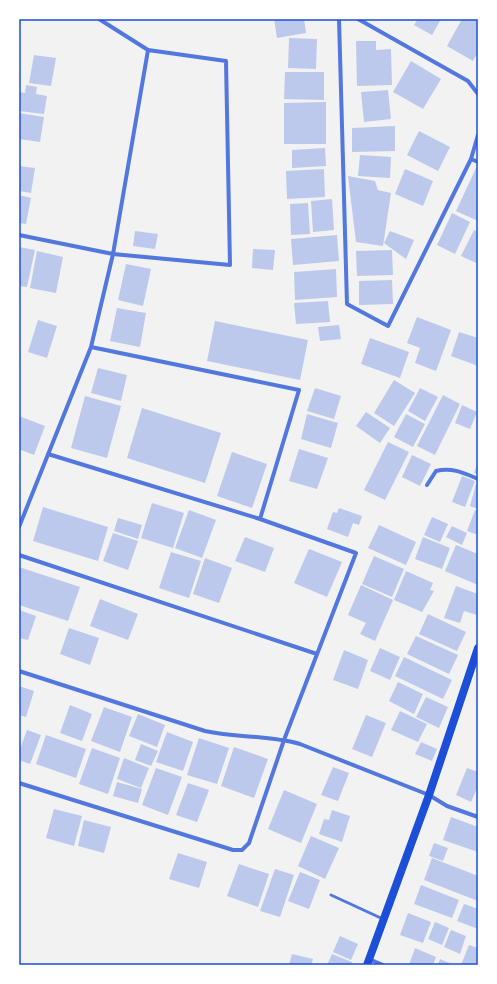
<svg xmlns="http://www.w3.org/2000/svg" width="497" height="984" font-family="Quicksand,sans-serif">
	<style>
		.building { fill: #bdc9ec }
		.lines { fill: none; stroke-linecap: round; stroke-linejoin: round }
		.service { stroke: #5277de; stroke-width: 3 }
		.minor { stroke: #5277de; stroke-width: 4 }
		.secondary { stroke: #1d4ed8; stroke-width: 8 }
		.neatline { fill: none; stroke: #1d4ed8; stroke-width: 1.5 }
	</style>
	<rect width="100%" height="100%" fill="#f2f2f2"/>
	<path class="building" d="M274,19H304L306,33L277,38Z
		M418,19H441L432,35L414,25Z
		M462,19L478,20V52L473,61L447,46Z
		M289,38L317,39L316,69L288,68Z
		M356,41H376V50L391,49L392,85L357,86Z
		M34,55L56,58L51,86L29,83Z
		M411,61L441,79L423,109L393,92Z
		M285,72H324V100L284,99Z
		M26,85L37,87L36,94L47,96L44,114L19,111V92L25,93Z
		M388,90L391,119L364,122L361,92Z
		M326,102V144H284V103Z
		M19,113L44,117L40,142L19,139Z
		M395,126V151L352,152V128Z
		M419,131L450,147L438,171L407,155Z
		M325,148L326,166L292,168V150Z
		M360,155L391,157L390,178L358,176Z
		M19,166L35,168L31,193L19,191Z
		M476,168L478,169V221L456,211Z
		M324,169L325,197L287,199L286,171Z
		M405,169L433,181L423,206L395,194Z
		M348,176L375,181L378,190L391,193L383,246L356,242Z
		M19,195L31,198L26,224L19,223Z
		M332,199L334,230L313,232L311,201Z
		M308,203L310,234L291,235L290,204Z
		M452,213L470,222L455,254L437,245Z
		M474,230L478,232V259L476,263L461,256Z
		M135,231L158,234L155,249L133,246Z
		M390,231L414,240L406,259L384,243Z
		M337,235L339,261L293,265L291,239Z
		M19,247L35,250L27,287L19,286Z
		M253,249L275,250L273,270L252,268Z
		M392,250L393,275L357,276L356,251Z
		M37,251L63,257L56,293L30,288Z
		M126,264L151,269L143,306L118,300Z
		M336,269L337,297L295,300L294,272Z
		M392,280L393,304L359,305V281Z
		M328,301L330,322L296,324L294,303Z
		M117,308L146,313L140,347L110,341Z
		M417,317L451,330L436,371L415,363L420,348L407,343Z
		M38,320L57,326L47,358L28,352Z
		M215,321L308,340L300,380L207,361Z
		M339,325L341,339L320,341L318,327Z
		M459,332L478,338V366L451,356Z
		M370,338L409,352L400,378L361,364Z
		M98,368L127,375L121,401L91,393Z
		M394,380L415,393L394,426L374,413Z
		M315,388L341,396L334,419L307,411Z
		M420,388L438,397L425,421L408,411Z
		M443,395L460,404L435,455L417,446Z
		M85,396L121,406L107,458L71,448Z
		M462,405L477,412L470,429L455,423Z
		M142,408L221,433L205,483L127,458Z
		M366,412L390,428L380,443L356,426Z
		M307,414L338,423L331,448L301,439Z
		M406,414L425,424L413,447L394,437Z
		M19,416L45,426L34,455L19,449Z
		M388,442L409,452L385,500L364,490Z
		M299,449L328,458L317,489L289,481Z
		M232,452L267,464L252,508L217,496Z
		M412,455L431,464L420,486L402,477Z
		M478,461V474L474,473Z
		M462,476L475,481L465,507L452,502Z
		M476,484L478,485V509L470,506Z
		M152,503L184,513L173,548L141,538Z
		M43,507L108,527L98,561L33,541Z
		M339,508L362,516L359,525L353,523L348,537L327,529L333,512L337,513Z
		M189,510L216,520L202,558L175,548Z
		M475,510L478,511V535L467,531Z
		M432,517L448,524L440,542L424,535Z
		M118,518L142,525L138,539L114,531Z
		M379,525L416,542L406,565L368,548Z
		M452,526L467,533L462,545L446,537Z
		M113,533L138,541L128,570L103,561Z
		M245,537L274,548L265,572L235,561Z
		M423,537L450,548L442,569L415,559Z
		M456,545L478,554V585L445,571Z
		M309,549L342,562L327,597L294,583Z
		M171,552L201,561L189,598L159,588Z
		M374,556L404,569L392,597L362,584Z
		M205,558L232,568L219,603L193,594Z
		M19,567L80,587L68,621L19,605Z
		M406,571L433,583L430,590L434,591L422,612L394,600Z
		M361,585L393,600L375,641L360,634L366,623L348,615Z
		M456,586L478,594L477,615L464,611L460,623L444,618Z
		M100,599L138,614L128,640L90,626Z
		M19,610L36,616L28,640L19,638Z
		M428,614L466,632L457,651L419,634Z
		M69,628L99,638L90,665L60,654Z
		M416,636L458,655L449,674L407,654Z
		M380,648L400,657L390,680L370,671Z
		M344,650L368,660L358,689L333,680Z
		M404,657L452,680L443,699L395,676Z
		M398,682L423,694L414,714L389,701Z
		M19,686L34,691L26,717L19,715Z
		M426,697L448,707L439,728L416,717Z
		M70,705L92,714L82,741L60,733Z
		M104,707L132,717L120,752L91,741Z
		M400,711L427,724L418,742L391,730Z
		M138,714L165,725L157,747L129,736Z
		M366,715L386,723L372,757L352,749Z
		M27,730L41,735L30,764L19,760V752Z
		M167,732L193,742L183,771L156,762Z
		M46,735L86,749L76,778L36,764Z
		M199,738L229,748L217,784L187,775Z
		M421,742L437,749L432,761L415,754Z
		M141,744L158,751L151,766L135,760Z
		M234,747L268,759L254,798L221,786Z
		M92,748L120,758L108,794L79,784Z
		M124,758L149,768L141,788L117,779Z
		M333,767L349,773L338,801L321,795Z
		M156,768L182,777L168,815L142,805Z
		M467,768L478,772V786L471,802L456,795Z
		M117,782L142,789L138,803L113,796Z
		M188,783L209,790L197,822L176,815Z
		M284,790L317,804L301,843L268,829Z
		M54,809L82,816L74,846L46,838Z
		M332,810L350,816L342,842L319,834L324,819L329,820Z
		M451,817L478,827V852L443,840Z
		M84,820L111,827L104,853L78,846Z
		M311,836L339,848L325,879L298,866Z
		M434,843L448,848L443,861L429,856Z
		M178,853L207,862L199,888L169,879Z
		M432,858L478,876V901L424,880Z
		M239,864L269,874L258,907L227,896Z
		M275,869L294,875L280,917L260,911Z
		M300,872L320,880L309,909L288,901Z
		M421,885L459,900L452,918L414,904Z
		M464,904L478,909V929L457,921Z
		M408,913L431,922L423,943L400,935Z
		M435,922L449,928L442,945L428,939Z
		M451,930L466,936L460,954L444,947Z
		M340,936L358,944L351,960L333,952Z
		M469,945L478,948V965H461Z
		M415,948L436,957L433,965H409Z
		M292,954L313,959L311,965H289Z
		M332,954L352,962L351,965H327Z
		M440,959L454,965H438Z"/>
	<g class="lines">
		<path class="service" d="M331,895L383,919"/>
		<path class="minor" d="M339,19L347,304L388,326L471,159L478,135
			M358,19L468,81L478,94
			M471,159L478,162
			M19,235L113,254L230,265L226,61L148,50L99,19
			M91,347L299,390L260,519
			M427,485L436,471C452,467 464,473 478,479
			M19,527L91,347L113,254L148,50
			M19,555L317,654
			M19,671L205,731C237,738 269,735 300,744L429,795L447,806L478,817
			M19,783L233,850H242L249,843L284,740L356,553L260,519L48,454
			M369,959L383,965"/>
		<path class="secondary" d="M367,965L429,795L478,648"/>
	</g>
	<rect width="497" height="984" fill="none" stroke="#ffffff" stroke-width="40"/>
	<rect x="20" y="20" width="457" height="944" class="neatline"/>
</svg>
